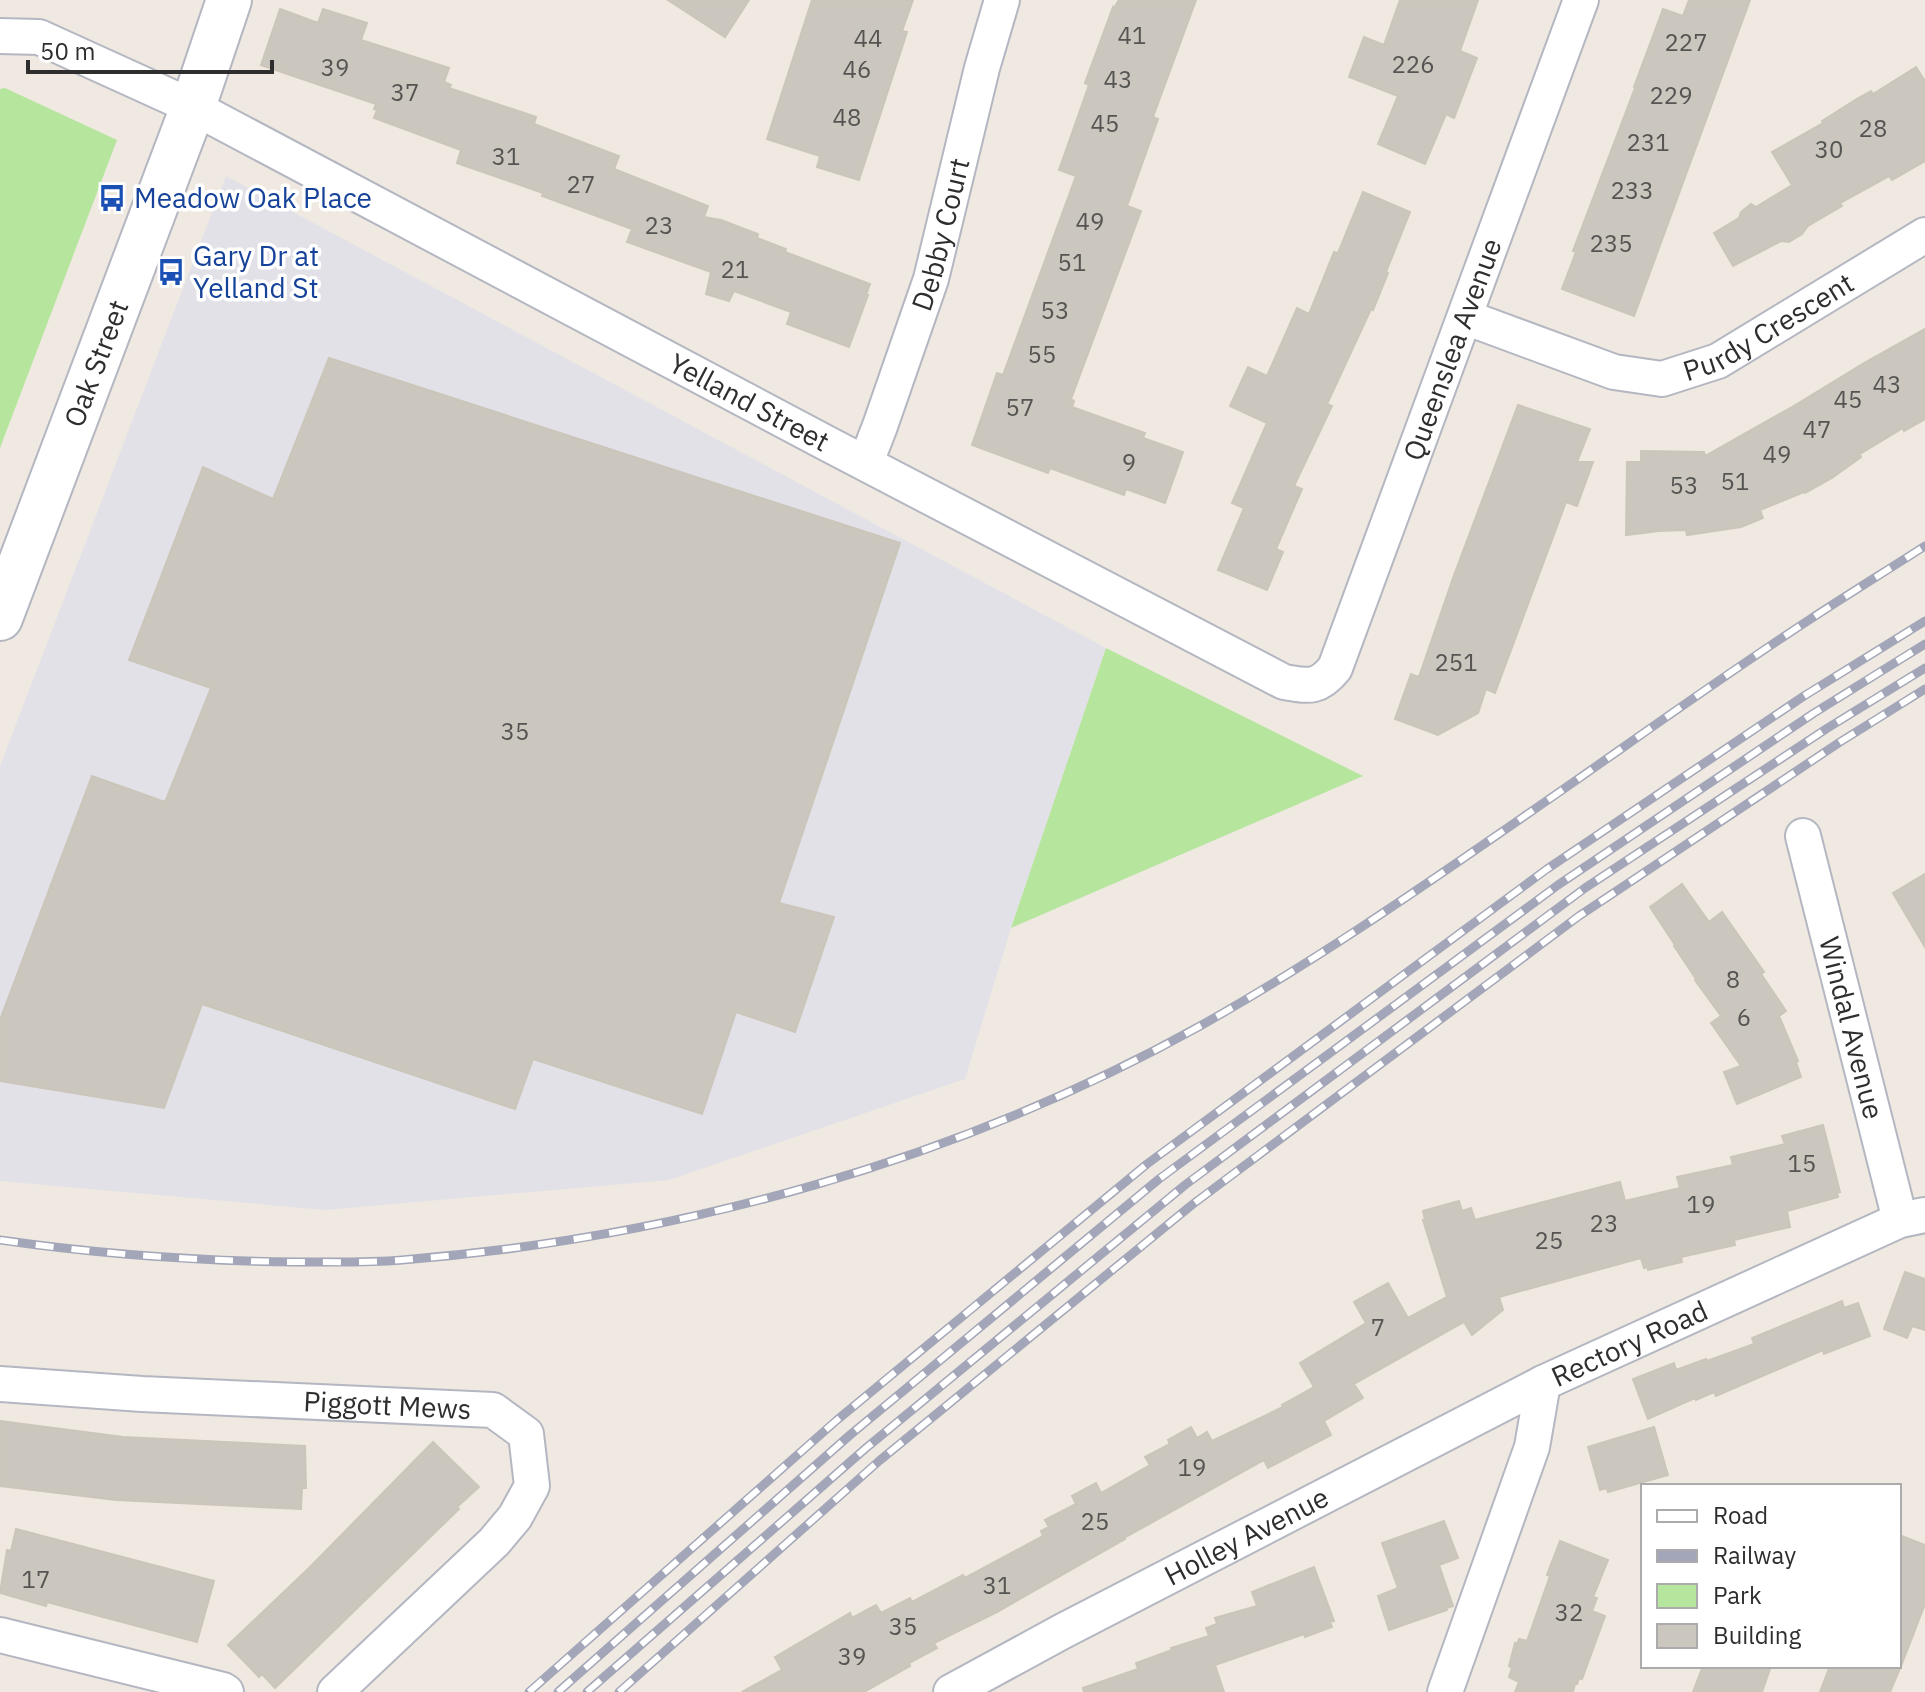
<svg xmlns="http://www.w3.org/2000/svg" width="1925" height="1692" font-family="'IBM Plex Sans',sans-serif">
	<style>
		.industrial { fill: #e3e1e8 }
		.green { fill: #b6e59e }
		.building { fill: #cbc7bf; stroke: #cbc5ba; stroke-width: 2 }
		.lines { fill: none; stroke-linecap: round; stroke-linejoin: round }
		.street-casing { stroke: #b4b7c1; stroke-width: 38 }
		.secondary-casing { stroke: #b4b7c1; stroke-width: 48 }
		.street { stroke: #fff; stroke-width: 34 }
		.secondary { stroke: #fff; stroke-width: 44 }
		.rail-casing { stroke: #a3a6b8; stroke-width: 9 }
		.rail { stroke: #fff; stroke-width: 6; stroke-dasharray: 18; stroke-linecap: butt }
		.labels { text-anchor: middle; stroke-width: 7; stroke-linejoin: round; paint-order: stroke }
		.number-label { font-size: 24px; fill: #555452 }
		.transit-label { font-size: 28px; fill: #164399; stroke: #fff; text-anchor: start }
		.street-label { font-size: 28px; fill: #2e2e2e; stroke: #fff }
	</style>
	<rect width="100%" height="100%" fill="#efe9e1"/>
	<path class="industrial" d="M226,176L1106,648L1011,928L965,1079L669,1180L325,1210L0,1181V766Z"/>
	<path class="green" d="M5,88L117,140L0,448V89Z
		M1106,648L1363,776L1011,928Z"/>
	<path class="building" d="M668,0H749L725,37Z
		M812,0H913L902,31L907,32L859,180L817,167L820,156L767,139Z
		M1119,0H1196L1153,117L1158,119L1127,206L1141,211L1071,399L1074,401L1072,407L1145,433L1143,438L1183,452L1165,503L1126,489L1124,495L1050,468L1048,473L972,445L997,373L1003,375L1076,176L1059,170L1089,85L1085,83L1113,7L1114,8Z
		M1400,0H1478L1460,51L1477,58L1454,118L1446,114L1425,164L1378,144L1398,96L1349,77L1364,37L1384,45Z
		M1689,0H1750L1634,316L1562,289L1576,252L1573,251L1635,88L1634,87L1663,9L1683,16Z
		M280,9L318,23L323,9L367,23L361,40L449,68L444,82L451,85L449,88L536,117L534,124L619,156L614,169L708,206L704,217L721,220L758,234L757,238L786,249L785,252L870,284L866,295H868L849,347L787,324L791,312L734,291L729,301L706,294L711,272L627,242L632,229L542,196L543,193L457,163L461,150L374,118L377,110L374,109L376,104L261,65Z
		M1916,67L1925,81V161L1892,180L1889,176L1840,203L1842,206L1808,226L1802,234L1789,242L1781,241L1733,266L1714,233L1739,218L1741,212L1751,204L1756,207L1792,185L1772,152L1823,123L1822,121L1855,100L1871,91L1873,94Z
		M1363,192L1410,212L1386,272L1388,273L1373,310L1371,309L1327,404L1332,406L1294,486L1302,489L1276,549L1283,552L1267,590L1218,570L1244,508L1232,503L1267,423L1230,406L1248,367L1267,376L1297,308L1309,314L1334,252L1338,253Z
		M1925,329V419L1904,431L1903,428L1860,454L1861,457L1832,478L1805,493L1804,492L1760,510L1763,518L1741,527L1687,535L1686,530L1659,531L1626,535L1627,462H1641V451L1704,452L1705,456L1792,407L1864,363Z
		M329,358L900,543L779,903L834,917L795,1032L736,1012L702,1114L533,1059L515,1109L202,1004L164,1108L0,1081V1020L92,776L165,802L211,688L129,660L203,467L273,499Z
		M1518,405L1590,429L1577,462H1593L1577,506L1566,502L1495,693L1486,689L1478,713L1438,735L1395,719L1411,674L1418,677L1420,674L1453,578Z
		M1925,874V947L1893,893Z
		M1682,884L1709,922L1722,912L1764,972L1761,974L1786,1011L1779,1016L1798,1061L1796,1062L1801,1077L1737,1104L1724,1072L1741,1066L1711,1023L1721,1016L1695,980L1696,979L1674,946L1675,945L1650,907Z
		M1823,1125L1840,1192L1837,1193L1838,1197L1787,1211L1790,1227L1734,1240L1735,1245L1681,1257L1682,1262L1648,1270V1267L1644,1268L1641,1258L1499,1297L1503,1310L1472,1335L1464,1322L1354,1384L1363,1398L1324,1421L1331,1435L1268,1468L1264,1460L1124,1538L1125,1539L997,1612L934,1643L937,1648L909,1663L910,1666L864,1692H742L782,1670L775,1657L850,1613L852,1618L876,1605L881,1613L910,1598L912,1602L963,1575L965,1578L1043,1536L1041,1531L1049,1527L1045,1520L1076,1504L1072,1496L1096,1483L1101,1493L1150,1465L1145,1457L1170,1444L1168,1440L1191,1427L1197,1438L1207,1432L1212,1441L1283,1407L1282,1405L1314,1387L1300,1363L1366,1323L1354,1302L1388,1283L1408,1318L1447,1297L1423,1220H1425L1423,1211L1459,1201L1462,1211L1471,1208L1475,1220L1620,1182L1625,1201L1680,1188L1677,1177L1733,1165L1731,1157L1785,1144L1782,1136Z
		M1905,1272L1925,1279V1330L1912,1326L1907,1338L1884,1329Z
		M1842,1301L1844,1308L1858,1303L1870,1336L1824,1354L1823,1350L1716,1396L1714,1392L1696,1400L1695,1398L1648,1419L1633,1379L1674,1363L1676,1370L1706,1359L1707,1361L1754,1344L1752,1338Z
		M0,1421L123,1437L305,1446L306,1488H302L301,1509L116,1500L0,1486Z
		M1654,1427L1668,1475L1608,1492L1607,1488L1600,1490L1588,1447Z
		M433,1442L479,1487L457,1507L459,1509L275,1688L262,1674L259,1677L228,1645L308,1569Z
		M1444,1521L1458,1558L1439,1565L1453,1606L1446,1608L1447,1610L1389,1630L1378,1596L1398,1588L1382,1543Z
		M16,1529L214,1581L197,1642L47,1602L46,1606L0,1593L7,1550L11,1551Z
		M1899,1535L1925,1545V1604L1901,1666L1899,1665Z
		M1560,1541L1608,1560L1593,1597L1597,1598L1592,1611L1605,1616L1582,1679L1579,1678L1577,1684H1575L1573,1692H1515L1519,1682L1509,1677L1512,1668L1509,1666L1515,1643L1517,1644L1519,1639L1527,1641L1550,1576L1547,1575Z
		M1314,1567L1334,1621L1330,1622L1332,1627L1305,1637L1304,1634L1215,1665L1224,1692H1084L1083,1688L1138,1669L1136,1663L1172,1650L1171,1648L1209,1636L1206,1628L1217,1624L1215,1618L1257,1606L1252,1592Z
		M1703,1666H1771L1762,1692H1693Z
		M1830,1666H1901L1890,1692H1820Z"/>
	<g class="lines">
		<g class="street-casing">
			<g id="street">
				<path id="s1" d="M0,36L39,37L193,107L828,444L1284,682C1309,686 1318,689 1335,668L1581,0"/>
				<path id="s2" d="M1465,317L1614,372L1662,379L1718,361L1925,235"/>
				<path id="s3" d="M866,462L880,426L931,279L982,68L1002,0"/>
				<path id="s4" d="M1803,836L1900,1220"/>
				<path id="s5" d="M0,1384L142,1394L493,1410L526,1434L532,1486L515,1517L494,1542L335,1692"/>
				<path d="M0,1635L223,1690L226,1692"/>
				<path id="s6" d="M951,1692L1063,1631L1543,1383"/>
				<path id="s7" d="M1445,1692L1532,1447L1543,1383L1900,1220L1925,1215"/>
			</g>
		</g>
		<g class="secondary-casing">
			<g id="secondary">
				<path id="s8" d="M0,618L193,107L229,0"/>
			</g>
		</g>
		<use href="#street" class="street"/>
		<use href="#secondary" class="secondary"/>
		<g class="rail-casing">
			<path id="rail" d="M0,1240C98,1254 197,1261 296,1262C331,1262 367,1263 402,1260C678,1238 957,1161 1200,1026C1314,962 1422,887 1529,813C1622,749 1714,682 1809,620C1847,595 1886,571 1925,546
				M529,1692L837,1420L1147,1164L1547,869L1804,696L1925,621
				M558,1692L850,1435L1159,1179L1558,885L1814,713L1925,644
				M587,1692L866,1448L1185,1185L1585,888L1826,729L1925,668
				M619,1692L879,1461L1193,1204L1579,916L1840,742L1925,689"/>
		</g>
		<use href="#rail" class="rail"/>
	</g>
	<defs>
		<g id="bus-bare" transform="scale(2.16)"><path d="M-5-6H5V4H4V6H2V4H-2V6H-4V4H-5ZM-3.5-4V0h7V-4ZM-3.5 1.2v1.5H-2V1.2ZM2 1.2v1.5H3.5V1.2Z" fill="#1a4fb4" stroke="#fff" stroke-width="2.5" paint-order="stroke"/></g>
	</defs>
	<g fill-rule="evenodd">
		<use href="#bus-bare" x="112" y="198"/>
		<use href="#bus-bare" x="171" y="272"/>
	</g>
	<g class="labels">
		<g class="number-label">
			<text x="1132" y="44">41</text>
			<text x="868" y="47">44</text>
			<text x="1686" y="51">227</text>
			<text x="1413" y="73">226</text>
			<text x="335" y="76">39</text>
			<text x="857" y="78">46</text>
			<text x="1118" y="88">43</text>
			<text x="405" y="101">37</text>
			<text x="1671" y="104">229</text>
			<text x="847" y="126">48</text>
			<text x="1105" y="132">45</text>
			<text x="1873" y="137">28</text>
			<text x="1648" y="151">231</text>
			<text x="1829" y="158">30</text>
			<text x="506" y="165">31</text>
			<text x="581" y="193">27</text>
			<text x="1632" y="199">233</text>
			<text x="1090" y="230">49</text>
			<text x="659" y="234">23</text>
			<text x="1611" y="252">235</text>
			<text x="1072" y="271">51</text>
			<text x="735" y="278">21</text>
			<text x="1055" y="319">53</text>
			<text x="1042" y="363">55</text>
			<text x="1887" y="393">43</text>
			<text x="1848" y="408">45</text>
			<text x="1020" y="416">57</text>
			<text x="1817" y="438">47</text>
			<text x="1777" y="463">49</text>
			<text x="1129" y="471">9</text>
			<text x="1735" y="490">51</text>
			<text x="1684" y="494">53</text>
			<text x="1456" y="671">251</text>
			<text x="515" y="740">35</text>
			<text x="1733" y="988">8</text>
			<text x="1744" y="1026">6</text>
			<text x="1802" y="1172">15</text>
			<text x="1701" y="1213">19</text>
			<text x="1604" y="1232">23</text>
			<text x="1549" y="1249">25</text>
			<text x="1378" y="1336">7</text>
			<text x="1192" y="1476">19</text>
			<text x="1095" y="1530">25</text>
			<text x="36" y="1588">17</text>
			<text x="997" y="1594">31</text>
			<text x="1569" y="1621">32</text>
			<text x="903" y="1635">35</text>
			<text x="852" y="1665">39</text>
		</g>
		<g class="transit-label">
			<text x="134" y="208">Meadow Oak Place</text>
			<text x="193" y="266">Gary Dr at<tspan x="193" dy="32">Yelland St</tspan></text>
		</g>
		<g class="street-label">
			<text dy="10" stroke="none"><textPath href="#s3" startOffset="240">Debby Court</textPath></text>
			<text dy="10" stroke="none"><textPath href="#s2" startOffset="326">Purdy Crescent</textPath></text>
			<text dy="10" stroke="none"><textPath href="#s1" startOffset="1838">Queenslea Avenue</textPath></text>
			<text dy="10" stroke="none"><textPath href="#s8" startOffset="272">Oak Street</textPath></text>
			<text dy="10" stroke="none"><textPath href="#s1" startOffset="838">Yelland Street</textPath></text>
			<text dy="10" stroke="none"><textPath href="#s4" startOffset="198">Windal Avenue</textPath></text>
			<text dy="10" stroke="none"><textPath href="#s7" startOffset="420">Rectory Road</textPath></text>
			<text dy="10" stroke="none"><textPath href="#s5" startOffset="388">Piggott Mews</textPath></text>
			<text dy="10" stroke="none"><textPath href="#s6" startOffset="334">Holley Avenue</textPath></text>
		</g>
	</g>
	<rect x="1641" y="1484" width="260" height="184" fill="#ffffff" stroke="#ababab" stroke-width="2"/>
	<rect x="1657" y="1510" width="40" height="12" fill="#ffffff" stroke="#ababab" stroke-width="2"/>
	<text x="1713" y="1524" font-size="24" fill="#2e2e2e">Road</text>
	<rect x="1657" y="1550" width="40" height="12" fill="#a3a6b8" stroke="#ababab" stroke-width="2"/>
	<text x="1713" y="1564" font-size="24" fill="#2e2e2e">Railway</text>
	<rect x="1657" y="1584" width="40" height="24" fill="#b6e59e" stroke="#ababab" stroke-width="2"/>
	<text x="1713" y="1604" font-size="24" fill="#2e2e2e">Park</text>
	<rect x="1657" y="1624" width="40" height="24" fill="#cbc7bf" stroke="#ababab" stroke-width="2"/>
	<text x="1713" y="1644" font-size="24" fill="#2e2e2e">Building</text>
	<path d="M28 60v12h244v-12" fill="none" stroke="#2e2e2e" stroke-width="4"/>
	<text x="40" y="60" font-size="24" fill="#2e2e2e" stroke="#ffffff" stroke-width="6" paint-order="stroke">50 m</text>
</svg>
